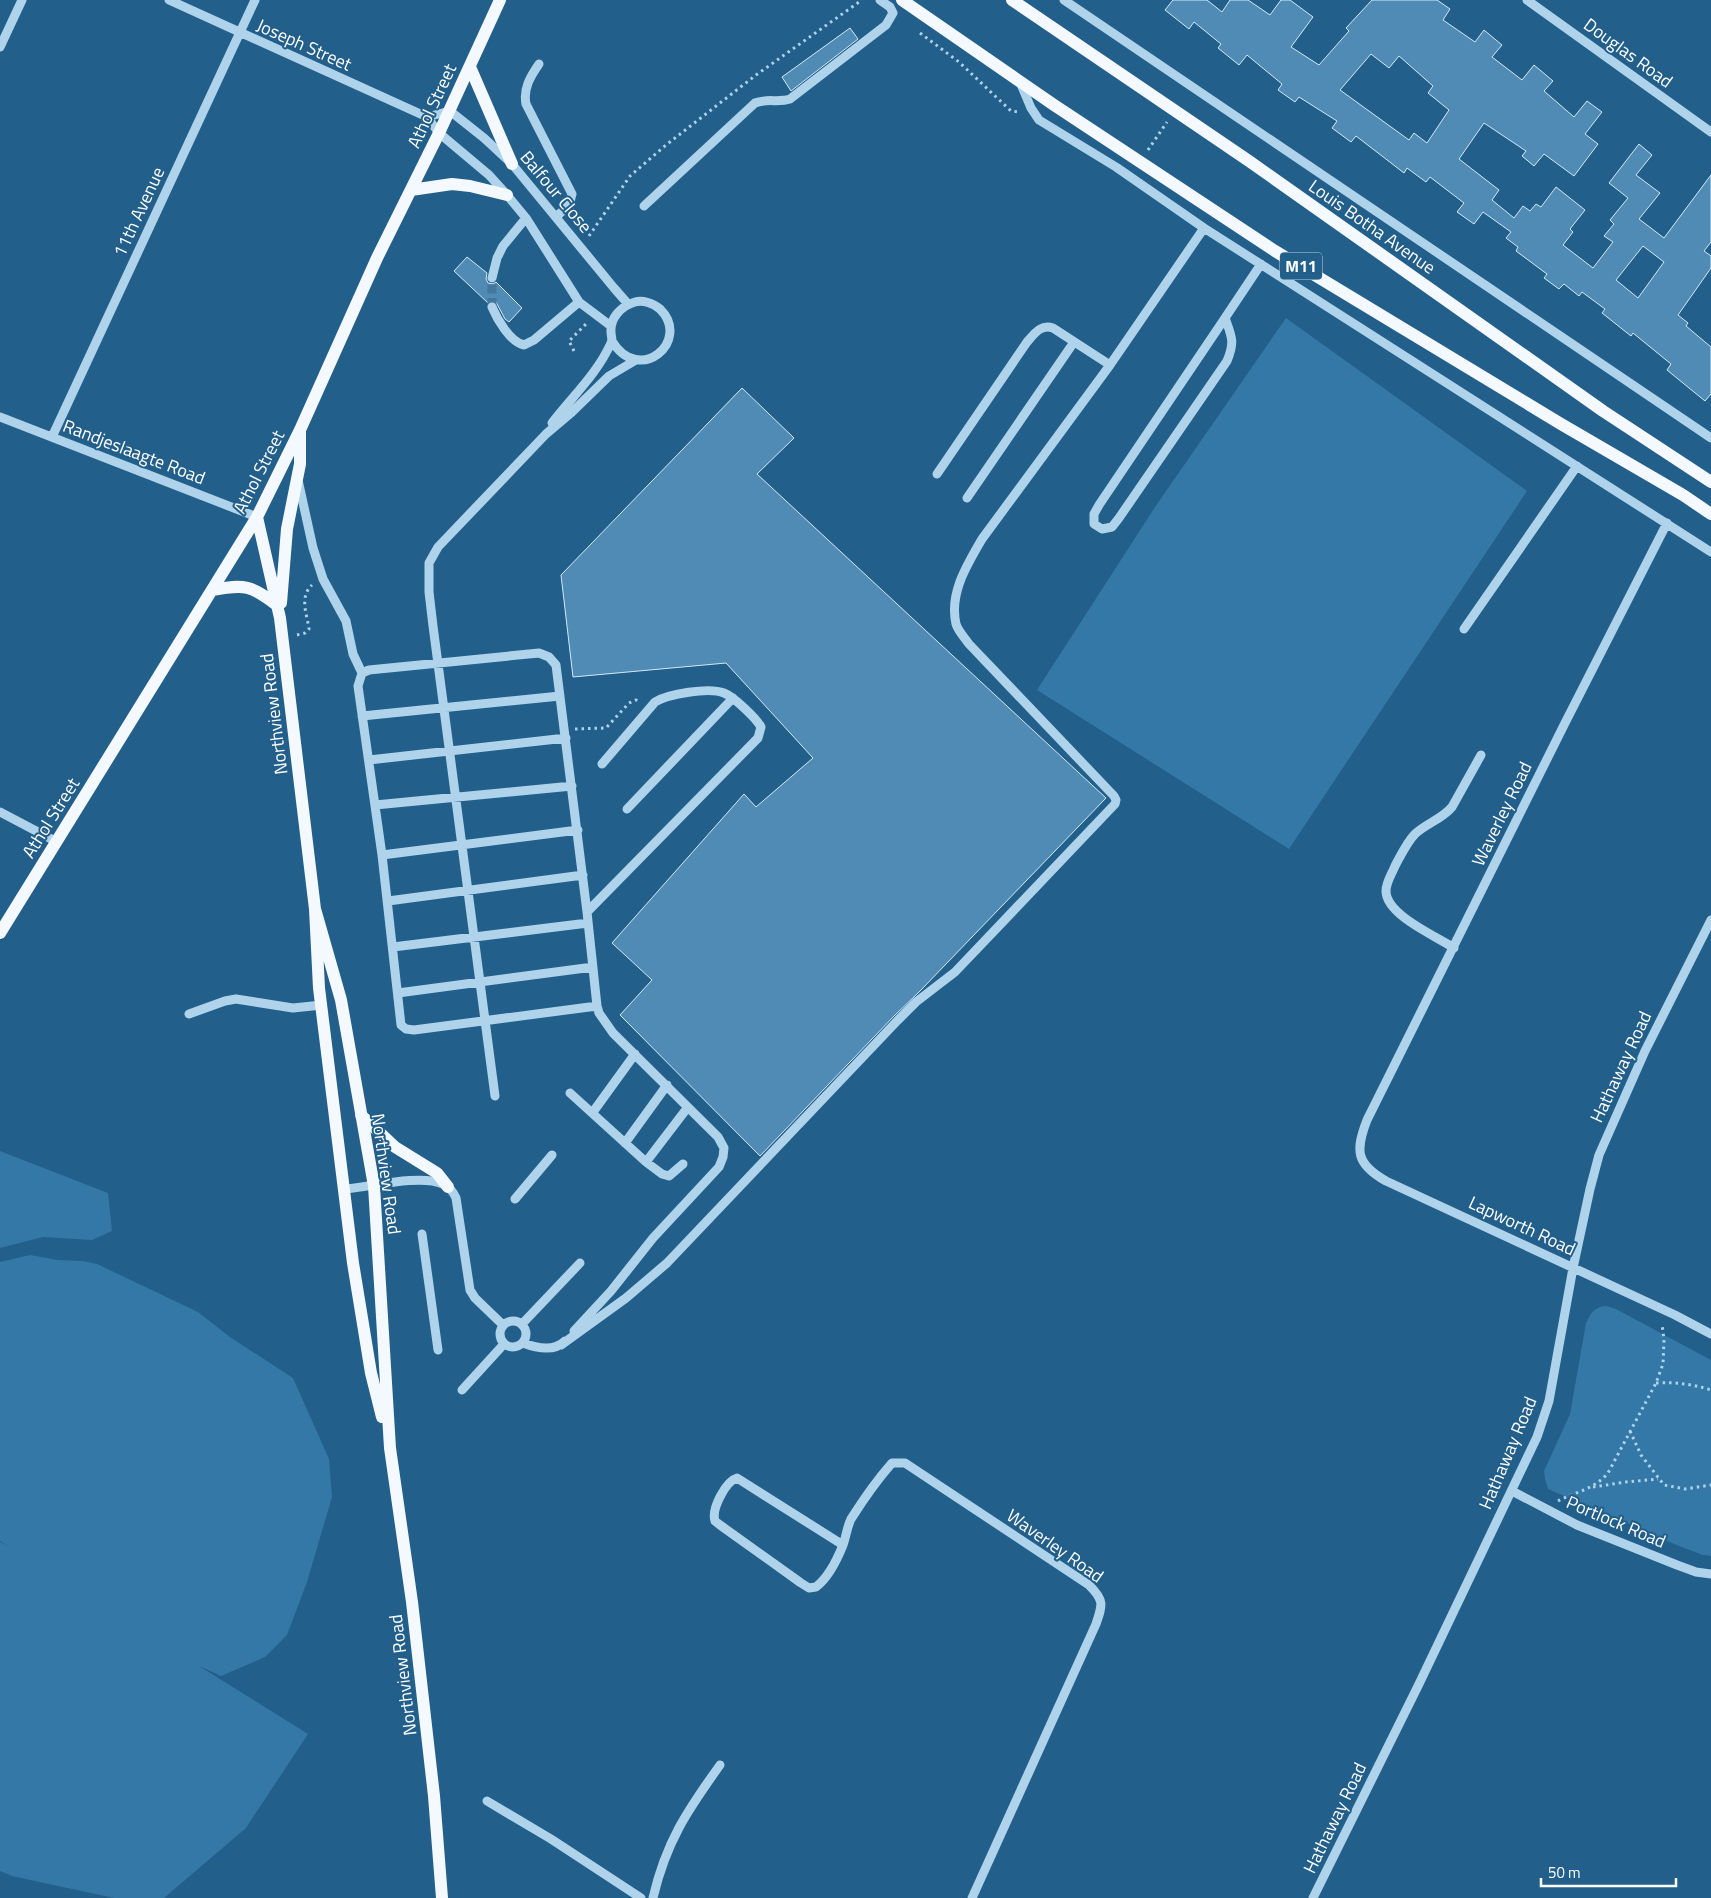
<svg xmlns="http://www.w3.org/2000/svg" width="1711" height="1898" font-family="'Titillium Web',sans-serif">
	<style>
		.green { fill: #3378a6 }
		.building { fill: #4f8bb4; stroke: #d4e9f8; fill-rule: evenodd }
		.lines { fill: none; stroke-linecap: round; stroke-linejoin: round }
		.minor-tunnel { stroke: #43779c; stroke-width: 9; stroke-dasharray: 9 4.5; stroke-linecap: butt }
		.path { stroke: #afd3eb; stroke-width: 3; stroke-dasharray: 2.5 4; stroke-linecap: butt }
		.minor { stroke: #afd3eb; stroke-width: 9 }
		.major { stroke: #f3f9fe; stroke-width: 12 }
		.labels { text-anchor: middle; stroke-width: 4; stroke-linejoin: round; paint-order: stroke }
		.shield { fill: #225f8b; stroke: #bdcfdc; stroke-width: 1 }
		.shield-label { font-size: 16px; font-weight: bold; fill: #fff }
		.street-label { font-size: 18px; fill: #fff; stroke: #225f8b }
	</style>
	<rect width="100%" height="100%" fill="#225f8b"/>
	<path class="green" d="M1286,318L1527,491L1289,849L1037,690L1155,507Z
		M0,1151L108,1193L112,1231L92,1240L43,1237L0,1248Z
		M30,1255L58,1260L83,1261L97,1264L198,1312L230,1337L293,1378L329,1459L332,1497L307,1582L287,1635L265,1657L221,1676L199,1666L308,1734L246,1828L164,1898H114L12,1876L0,1871V1542L8,1546L0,1541V1262Z
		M1606,1306L1616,1309L1711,1360V1556L1703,1555L1679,1546L1548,1489L1545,1479L1544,1471L1570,1414L1586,1323C1591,1312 1595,1307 1606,1306Z"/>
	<path class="building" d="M1173,0H1207L1222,12L1230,0H1248L1270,15L1281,0H1290L1313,17L1291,47L1319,65L1349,31L1346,28L1372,0H1437L1450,9L1443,20L1475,42L1484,30L1502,45L1492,57L1522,80L1534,65L1553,81L1544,91L1574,117L1587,101L1602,112L1585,134L1598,144L1574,176L1544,154L1534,166L1522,156L1526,151L1484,123L1459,159L1499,190L1492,200L1514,218L1523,206L1530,211L1536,204L1541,207L1556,187L1585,210L1570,229L1573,232L1563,245L1593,268L1613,242L1604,236L1614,224L1610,220L1628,198L1609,183L1639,144L1652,155L1636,175L1660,193L1639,219L1664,238L1711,175V242L1704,251L1711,256V268L1678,315L1688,323L1686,326L1711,347V394L1705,401L1667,370L1671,364L1633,333L1631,336L1602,313L1605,309L1582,292L1579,296L1564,284L1559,289L1544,278L1547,274L1516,251L1518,247L1506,238L1511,232L1483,212L1474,224L1457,212L1464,203L1430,177L1426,182L1407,168L1404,173L1356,136L1351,142L1332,128L1337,121L1299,97L1295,102L1278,90L1282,84L1247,55L1239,65L1218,48L1221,44L1194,22L1189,29L1165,10ZM1371,54L1389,68L1399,56L1433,86L1428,93L1449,110L1427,143L1414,133L1409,140L1340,90ZM1643,246L1664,262L1638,298L1616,280Z
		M850,28L858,39L791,91L782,77Z
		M467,257L487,273L486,279L488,283L493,284L496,282L522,308L509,322L505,319L496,302L492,301L488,303L454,271Z
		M742,388L794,438L757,474L1106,798L920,991L894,1016L760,1156L620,1015L652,980L612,943L744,794L756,807L813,758L726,663L573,677L561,575Z"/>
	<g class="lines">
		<path class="minor-tunnel" d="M492,307V278"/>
		<path class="path" d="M920,33L959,62L1011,111L1020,112
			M1148,150L1167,122
			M589,236L630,176L666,145L756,75L862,0
			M574,351L569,341L588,322
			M297,635L305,633L309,629C307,614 299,597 312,585
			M575,729L606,728L629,703L636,700L639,702
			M1656,1383C1676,1382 1692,1384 1711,1390
			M1630,1431L1641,1455L1664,1485L1685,1489L1711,1485
			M1593,1487L1626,1482L1658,1479
			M1558,1501C1575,1492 1595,1489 1608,1473L1656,1383L1663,1364L1664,1340L1662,1324"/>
		<path class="minor" d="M169,0L427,117L439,133L489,175L507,195L526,218L579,302L611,326
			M1064,0L1711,438
			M1527,0L1711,132
			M0,47L22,0
			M539,64C530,77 523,89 526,104L572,194L569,205L556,217
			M1020,82L1031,108L1039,120L1116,167L1204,228L1711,552
			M427,117L450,111L484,138L512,164L614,288L628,304
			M644,206L755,103C767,98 778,103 790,99L886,25L893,13L890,7L880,0
			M492,278L497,258L503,246L526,218
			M492,307C497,319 510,342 524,345L534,340L579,302
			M1225,318L1099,505L1094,514V524L1102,529L1112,527L1119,518L1227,361C1235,342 1232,337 1225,318L1261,264
			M0,417L257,517
			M552,423C572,397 597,374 611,343C613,339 611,337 611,332C610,318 621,306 635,302C643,300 653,303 660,309C692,341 639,386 612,341
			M52,437L255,0
			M937,474L1027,342C1035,333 1041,324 1053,328L1110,365L1204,228
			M298,480L313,548L323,579L346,621L353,654L362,673
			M967,498L1074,342
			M1667,523L1565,723L1367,1120C1355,1151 1356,1164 1386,1181L1675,1315L1711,1334
			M1464,629L1577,466
			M362,716L560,696
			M369,760L566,738
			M375,805L572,786
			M627,809L733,698
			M0,812L57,842
			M382,855L578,830
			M388,901L583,875
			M587,912L556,665L549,657L539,653L369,670L362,673L358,686L382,855L401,1025L406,1029L414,1030L597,1006
			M393,947L588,923
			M1454,948C1436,936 1386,915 1386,891C1386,882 1392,874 1395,866C1401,855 1407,842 1415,834C1427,823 1442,819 1452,807L1481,755
			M398,993L593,967
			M189,1014L225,1001L236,999L293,1008L322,1005
			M570,1093L646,1162L688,1107
			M495,1096L433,626L429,592V563L438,547L546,434L572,412L609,376L636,360
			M593,1112L635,1054
			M625,1143L667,1085
			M646,1162L662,1174L669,1176L683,1164
			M345,1189C370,1187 420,1174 443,1184C449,1187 453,1191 456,1198L470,1290L475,1298L503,1325
			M515,1199L552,1155
			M422,1234L438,1350
			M500 1334a13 13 0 1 1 26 0a13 13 0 1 1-26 0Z
			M522,1324L580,1263
			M574,1331L611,1291L653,1238L719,1167L723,1157L724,1148L718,1137L613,1033L599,1013L597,1006L587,912L758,738L761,727C756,718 734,697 724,693C709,687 668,694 655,702L602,764
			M523,1343C536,1348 554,1352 565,1341
			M561,1345L626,1298L667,1263L898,1020L916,1002L955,972L1115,804L1116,800L1114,796L969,644C965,638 958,631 956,624C949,593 967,565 982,539L1110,365
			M462,1390L504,1344
			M1512,1491L1577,1525L1677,1565L1696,1572L1711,1574
			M843,1545L737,1478C726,1481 711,1509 715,1521L720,1525L801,1583L809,1588L816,1587C829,1577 837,1560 843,1545C846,1537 847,1527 851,1519C863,1500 877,1480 892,1463H905L1089,1585C1104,1600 1103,1604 1096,1624L972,1898
			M487,1801L551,1839L641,1898
			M653,1898C666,1842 687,1811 720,1765
			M1313,1898L1419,1684L1537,1437L1549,1401L1573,1268L1590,1189L1599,1155L1645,1051L1711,920"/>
		<path class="major" d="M902,0L1054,105L1275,251L1561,424L1683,495L1711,514
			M1012,0L1249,161L1603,411L1711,482
			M470,67L512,164
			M411,190L452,184L470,186L507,195
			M257,517L280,618L315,909L319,988L353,1263L371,1373L382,1417
			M212,590C245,584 251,585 278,606
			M281,603L287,529L300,464V432
			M315,909L341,1000L374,1186L390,1448L412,1602L434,1796L442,1898
			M0,933L257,517L300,430L377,258L439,133L500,0
			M361,1115L395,1147L437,1173L448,1187"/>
	</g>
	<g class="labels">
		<rect class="shield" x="1280" y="252.5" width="42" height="27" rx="4"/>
		<g class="shield-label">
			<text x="1301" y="272">M11</text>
		</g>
		<g class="street-label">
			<text transform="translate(304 45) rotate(24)" y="6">Joseph Street</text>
			<text transform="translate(1628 53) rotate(36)" y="6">Douglas Road</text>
			<text transform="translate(432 106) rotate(-65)" y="6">Athol Street</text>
			<text transform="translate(556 192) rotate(50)" y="6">Balfour Close</text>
			<text transform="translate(139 212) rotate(-65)" y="6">11th Avenue</text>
			<text transform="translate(1372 227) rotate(35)" y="6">Louis Botha Avenue</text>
			<text transform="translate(134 452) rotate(21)" y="6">Randjeslaagte Road</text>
			<text transform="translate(259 472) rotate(-63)" y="6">Athol Street</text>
			<text transform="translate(274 714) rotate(-97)" y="6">Northview Road</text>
			<text transform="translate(1502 814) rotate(-64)" y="6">Waverley Road</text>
			<text transform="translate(51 818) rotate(-58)" y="6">Athol Street</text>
			<text transform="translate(1621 1067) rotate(-65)" y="6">Hathaway Road</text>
			<text transform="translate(386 1174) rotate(82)" y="6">Northview Road</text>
			<text transform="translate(1522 1226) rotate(25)" y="6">Lapworth Road</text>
			<text transform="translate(1508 1453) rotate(-67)" y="6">Hathaway Road</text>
			<text transform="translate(1616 1522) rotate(23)" y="6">Portlock Road</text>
			<text transform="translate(1055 1546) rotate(35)" y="6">Waverley Road</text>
			<text transform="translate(403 1675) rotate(-97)" y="6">Northview Road</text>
			<text transform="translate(1335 1818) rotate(-64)" y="6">Hathaway Road</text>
		</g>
	</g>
	<path d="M1541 1878v8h135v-8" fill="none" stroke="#ffffff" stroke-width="2.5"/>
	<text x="1548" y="1878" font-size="15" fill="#ffffff" stroke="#225f8b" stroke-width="4" paint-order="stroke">50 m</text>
</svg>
